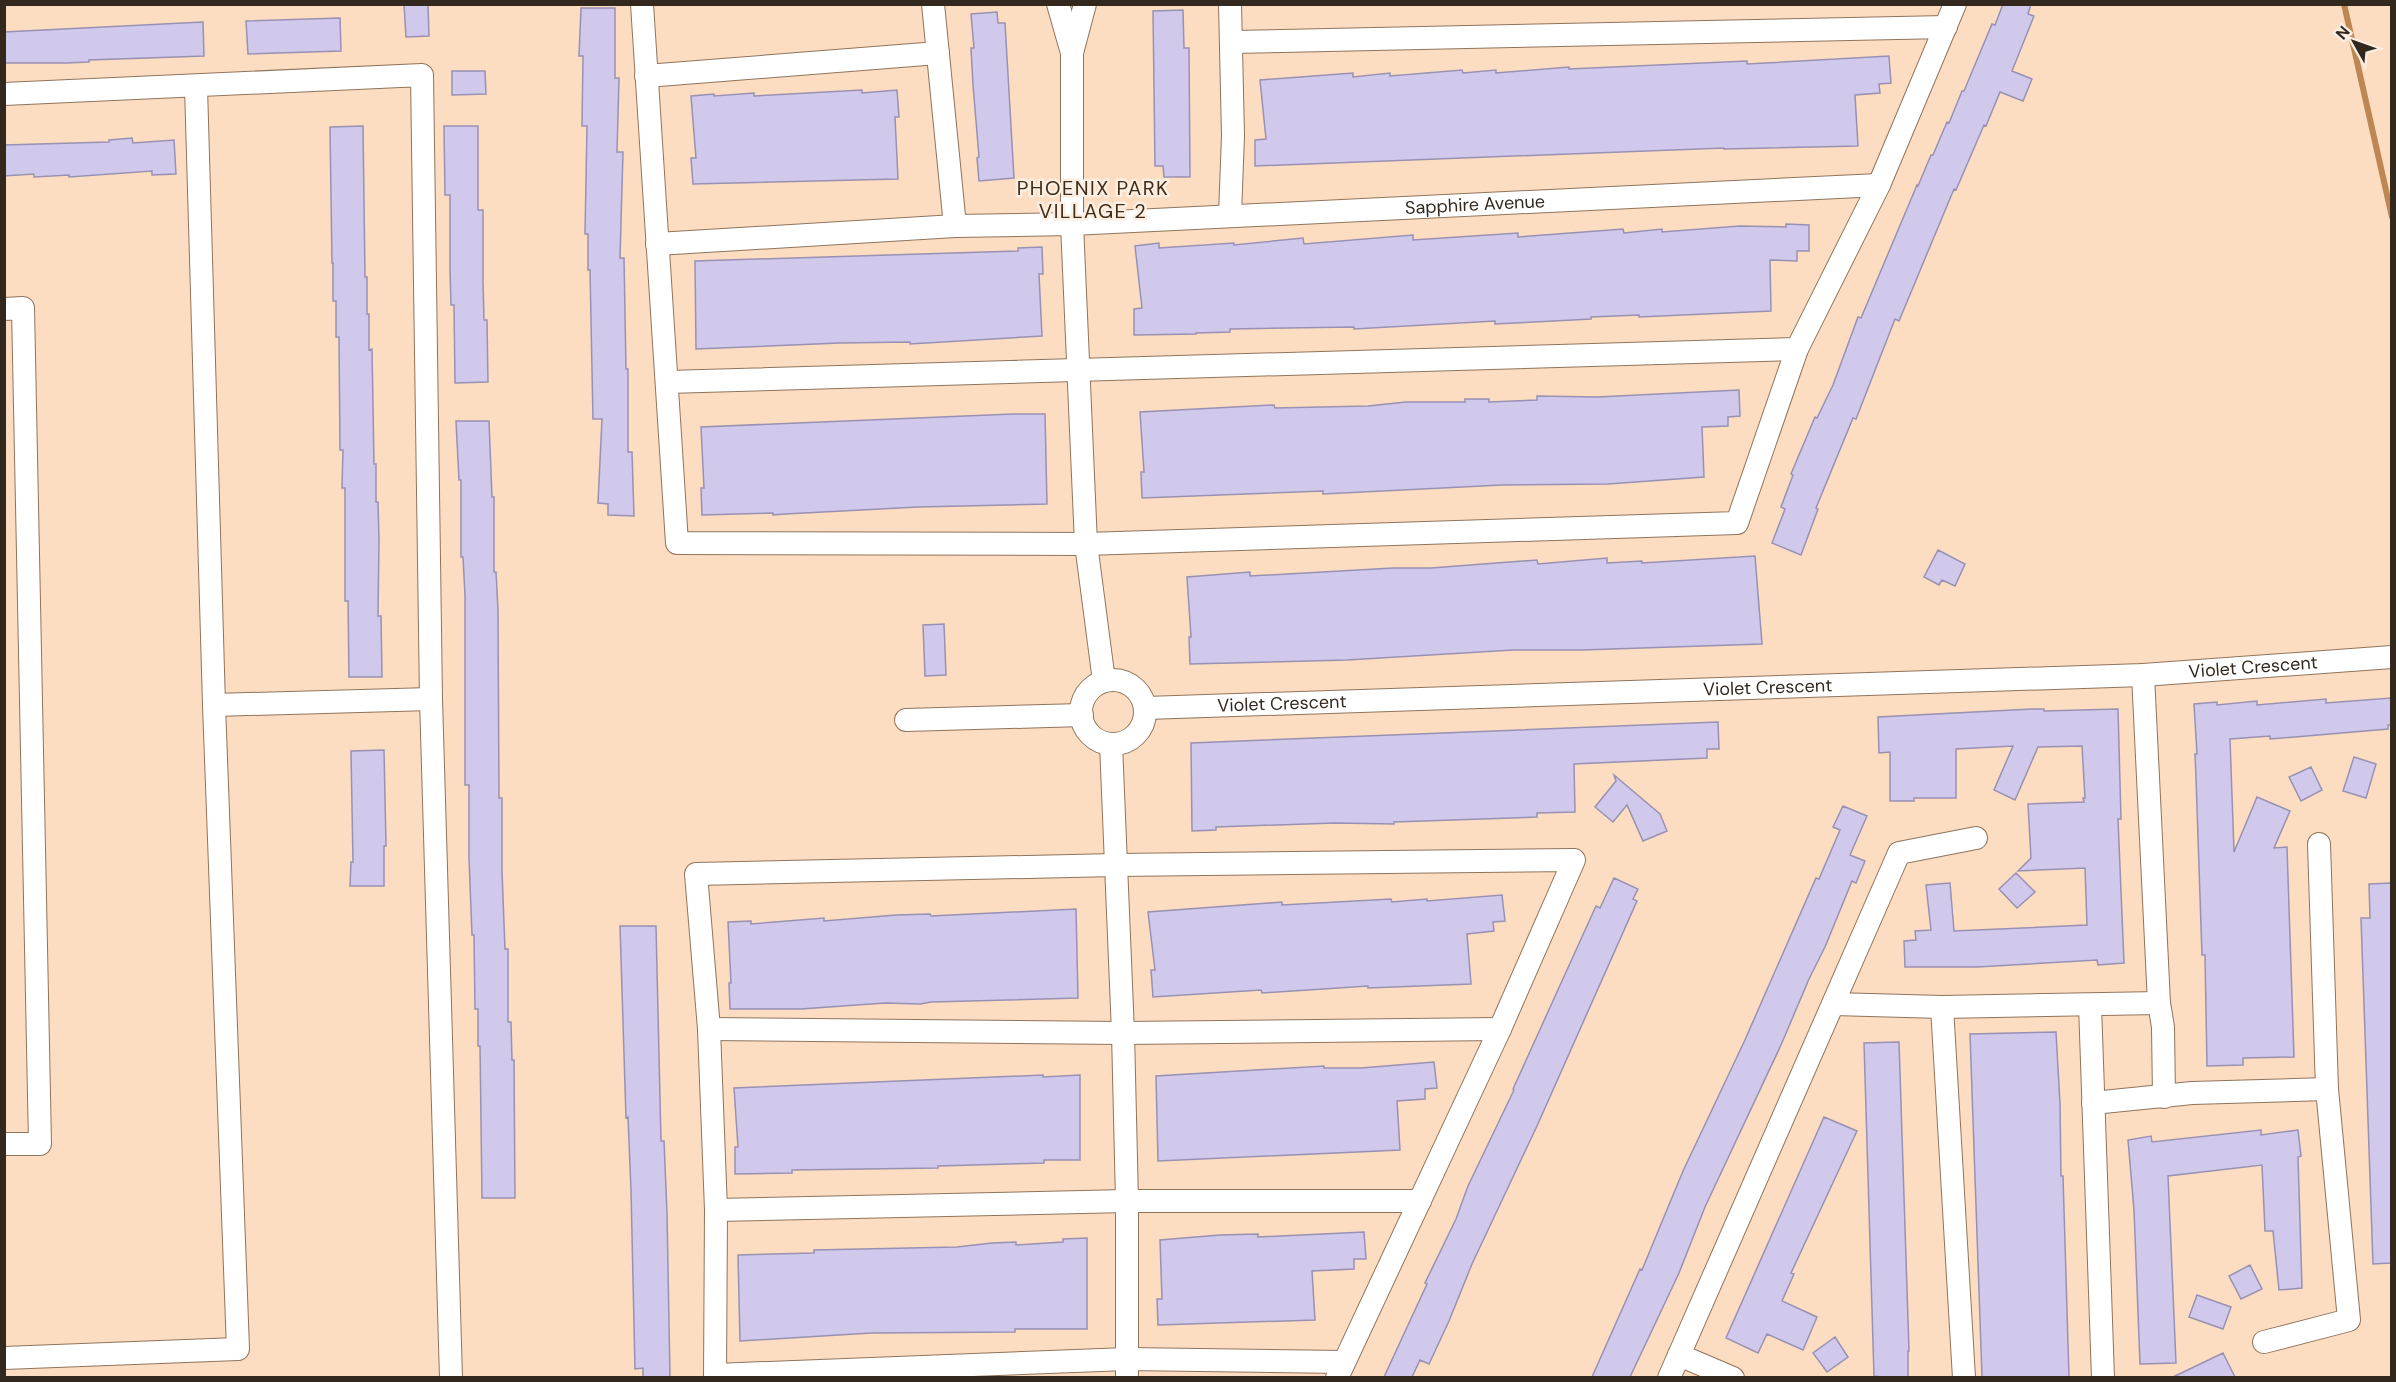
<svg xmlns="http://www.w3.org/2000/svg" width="2396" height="1382" font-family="'DM Sans',sans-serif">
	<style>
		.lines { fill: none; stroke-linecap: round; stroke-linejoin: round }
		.stream { stroke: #bd8652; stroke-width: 6 }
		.building { fill: #d1c9ec; stroke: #9991b2; stroke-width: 1.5 }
		.minor-casing { stroke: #8f745c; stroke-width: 24 }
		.minor { stroke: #fff; stroke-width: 22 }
		.labels { text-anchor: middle; stroke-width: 5; stroke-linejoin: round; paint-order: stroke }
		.street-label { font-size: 18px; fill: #33281e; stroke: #fbeee3 }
		.neighbourhood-label { font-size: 20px; letter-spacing: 1.5px; fill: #422b14; stroke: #fbeee3 }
	</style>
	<rect width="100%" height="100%" fill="#fcddc2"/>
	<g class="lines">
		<path class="stream" d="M2344,4L2392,217"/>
	</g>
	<path class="building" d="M404,4H428L429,36L406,37Z
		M2003,4H2031L2028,14L2034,16L2012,71L2032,79L2023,101L2000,92L1986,126L1984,125L1956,190L1954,189L1899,321L1895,319L1856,419L1853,418L1816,508L1818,509L1801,555L1772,543L1785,509L1781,507L1793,475L1791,474L1815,417L1817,418L1833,385L1858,317L1861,318L1917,185L1918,186L1931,155H1933L1947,122L1949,123L1962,91H1964L1992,24L1995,25Z
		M581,8H615V78H619L617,152H623L620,258H624L626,369H628V452H632L634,516L608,515V504L598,503L602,419H593L590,270H588V234H585L587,126H582L583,56H579Z
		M1183,10L1184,48H1189L1190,177H1164L1163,166H1155L1153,11Z
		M997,12L998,23H1005L1014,178L979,181L977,158L979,157L973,85L971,48H974L971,14Z
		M340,18L341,51L248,54L246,21Z
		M203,22L204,56L89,60V62L66,63H4V32Z
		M1889,56L1891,83L1879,84L1880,93L1855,95L1858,146L1724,149V148L1255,166V140L1266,139L1260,80L1353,73V77L1390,73V76L1462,70L1463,73L1496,70V73L1569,67V69L1747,61V64Z
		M452,71H485L486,94L452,95Z
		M862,90V93L897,90L899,117H895L898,179L693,184L691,158H696L691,96L714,94V96L754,93V96Z
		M363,126L365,277H367V314H369V350L372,349L374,464H376V502H378L379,540L378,616H381L382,677H349L348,601H345V488H342L343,450H340L339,337H336V301H333V263H332L330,127Z
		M444,126H478V210H483V281L484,320H487L488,382L455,383L454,305H451L450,270V195H445Z
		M132,138L133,143L174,140L176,174L152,175V171L69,177V175L34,177V174L4,176V145L109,142V140Z
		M1786,224L1809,225V251H1797V261L1770,260L1771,311L1639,317V315L1591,317V319L1495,324V321L1354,329V327L1230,329V332L1196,333V334L1134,335V309L1142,308L1135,246L1159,243V248L1234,243V245L1303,238L1304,244L1413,235V240L1518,233V237L1623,229L1624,233L1662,229V232L1740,226L1786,227Z
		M1042,247L1043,274H1039L1042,336L910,344V342L840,343L696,349L695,261L1018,251V248Z
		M1739,390L1740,416L1728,417V426L1702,427L1704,477L1608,484L1502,485L1323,494V491L1142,498L1141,472H1144L1140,412L1274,405L1275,408L1368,406L1406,402H1465V399H1489V402L1537,400V396L1597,397Z
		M1013,414H1045L1047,504L918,507L785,514L773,515V513L702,515L701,488H704L701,427Z
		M456,421H489L492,497H494V572H496L498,610L499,798H502V871L505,949H508V1022H511L512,1060H514L515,1198H482L480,1046H478V1009H475L474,935H472L469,858V785H465V596L463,557H461V480H459Z
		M1938,550L1965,564L1955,586L1942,580L1939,585L1924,577Z
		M1755,556L1762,644L1582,650H1513L1347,660L1190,664L1189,637H1191L1187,577L1250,572V576L1393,568H1431L1537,560L1538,564L1607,558V563L1642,561V563Z
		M944,624L946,675L925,676L923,625Z
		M2391,698V725H2388V729L2270,739V736L2230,739L2234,852L2257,797L2290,811L2274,848L2287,847L2294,1057L2243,1058V1065L2207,1066L2205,955H2202L2196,778L2195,754H2197L2194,704L2217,702V705L2257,701V705L2326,699V703Z
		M2032,709H2044V711L2118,709L2121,819H2118L2124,963L2098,965L2097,960L1977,967H1905L1904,941L1916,940L1915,931L1931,930L1926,885L1950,883L1954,931L2087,925L2085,868L2018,871L2031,858L2028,804L2084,802L2083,798H2085L2082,746L2038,747L2015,800L1994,790L2013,746L1956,749V798H1914V801H1890V752L1879,753L1878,717Z
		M1718,722L1719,749H1707V758L1574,764L1575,812L1537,813V817L1394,822V824L1335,823L1216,827V830L1192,831L1191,743Z
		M384,750L386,846H384V886H350L351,862H353L351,751Z
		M2354,757L2376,764L2366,798L2343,791Z
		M2311,767L2322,790L2301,801L2289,777Z
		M1614,775L1660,814L1667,831L1643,841L1627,805L1613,822L1595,807L1616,781Z
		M1843,806L1867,816L1850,855L1865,861L1856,883L1852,881L1825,947L1809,979L1781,1045L1705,1207L1679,1273L1630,1377H1592L1640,1269L1642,1270L1683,1171L1744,1042L1816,878L1819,879L1840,830L1833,827Z
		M2016,873L2035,892L2017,908L1999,889Z
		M1614,878L1638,889L1633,899L1637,901L1537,1126L1472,1264L1449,1321L1429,1364L1420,1360L1412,1377H1384L1427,1284L1425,1283L1456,1219L1468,1186L1514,1090L1513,1089L1591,917L1596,906L1600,908Z
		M2391,883V1263L2373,1264L2361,918H2370L2369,884Z
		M1502,895L1505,921L1493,922L1494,931L1467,934L1471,984L1368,988V986L1262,993L1261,990L1153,997L1151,970H1155L1148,912L1282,902V905L1391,899L1392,902L1427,899V901Z
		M1076,909L1078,998L931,1002L920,1004L885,1003L801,1009H730L729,983H731L728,922L751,921V924L824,918V921L896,915L930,914L931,916Z
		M620,926H656L661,1141H664L667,1213L670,1377H643V1368L635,1369L631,1190L628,1117L626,1118Z
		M2056,1032L2060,1104L2061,1176H2063L2069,1377H1982L1970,1034Z
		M1899,1042L1909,1351H1908V1377H1882L1874,1376L1864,1043Z
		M1434,1062L1437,1088L1425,1089V1099L1397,1101L1400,1150L1158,1161L1156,1076L1324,1066V1068H1361Z
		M1043,1075V1077L1080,1075V1160H1044V1163L938,1166V1168L792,1170V1173L735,1174V1147H738L734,1088Z
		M1824,1117L1857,1131L1791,1273L1794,1274L1782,1301L1817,1317L1803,1350L1767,1334L1758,1353L1726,1338Z
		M2261,1130V1135L2298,1130L2301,1156L2298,1157L2302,1288L2279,1290L2273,1231H2265L2262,1165L2168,1176L2176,1363L2140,1364L2134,1210L2128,1140L2151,1136L2152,1142Z
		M1364,1232L1366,1259H1354V1269L1312,1271L1315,1320L1158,1325L1157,1299H1162L1160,1240L1220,1235L1258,1234V1237Z
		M1087,1238V1329H1015V1332L871,1333L740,1341L738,1255L814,1253V1250L957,1247L992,1243L1016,1242V1245L1063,1242V1239Z
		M2250,1265L2262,1289L2241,1299L2229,1276Z
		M2197,1295L2231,1307L2223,1329L2189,1317Z
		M1835,1337L1848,1357L1827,1372L1813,1353Z
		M2223,1353L2235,1377H2173Z"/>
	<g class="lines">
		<g class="minor-casing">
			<g id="minor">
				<path d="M642,4L677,543L1086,544L1737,523L1797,349L1879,185L1955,4"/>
				<path d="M933,4L955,226"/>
				<path d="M1058,4L1072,53"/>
				<path d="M1085,4L1072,53V224L1086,544L1104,681"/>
				<path d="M1231,42L1946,27"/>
				<path d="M646,76L938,53"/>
				<path d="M4,94L422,75L431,699L451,1378"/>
				<path d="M1230,215L1233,136L1230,4"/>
				<path id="s1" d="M657,244L955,226L1072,224L1879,185"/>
				<path d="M4,309L23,308L40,1144H4"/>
				<path d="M667,382L1797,349"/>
				<path d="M2143,675L2159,1003L2163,1027L2164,1097"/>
				<circle cx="1113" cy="712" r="32"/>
				<path d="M214,705L431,699"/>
				<path id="s2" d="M1146,708L2143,675L2392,657"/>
				<path d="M906,720L1082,715"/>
				<path d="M1111,744L1123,1033L1127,1201V1378"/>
				<path d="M1833,1004L1942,1007L2159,1003"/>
				<path d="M2090,1005L2103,1378"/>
				<path d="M1942,1007L1964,1378"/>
				<path d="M709,1029L1123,1033L1500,1029"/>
				<path d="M2093,1103L2192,1093L2327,1089"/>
				<path d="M716,1210L1127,1201H1420"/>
				<path d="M2264,1342L2349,1320L2327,1089L2319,844"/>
				<path d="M1679,1355L1733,1378"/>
				<path d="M4,1358L238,1349L214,705L196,87"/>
				<path d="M715,1375L1127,1359L1342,1362"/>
				<path d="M715,1378L716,1210L709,1029L696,874L1116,865L1574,860L1500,1029L1337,1378"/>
				<path d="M1669,1378L1899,853L1976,838"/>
			</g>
		</g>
		<use href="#minor" class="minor"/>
	</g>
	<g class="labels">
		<g class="street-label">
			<text dy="6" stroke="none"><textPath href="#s1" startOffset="819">Sapphire Avenue</textPath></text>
			<text dy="6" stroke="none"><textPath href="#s2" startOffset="1108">Violet Crescent</textPath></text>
			<text dy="6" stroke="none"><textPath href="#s2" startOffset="622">Violet Crescent</textPath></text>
			<text dy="6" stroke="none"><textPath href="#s2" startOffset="136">Violet Crescent</textPath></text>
		</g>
		<g class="neighbourhood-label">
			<text x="1093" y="195">PHOENIX PARK<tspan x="1093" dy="23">VILLAGE 2</tspan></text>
		</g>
	</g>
	<rect width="2396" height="1382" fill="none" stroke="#33281e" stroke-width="12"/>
	<g transform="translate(2354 42) rotate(310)" stroke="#fbeee3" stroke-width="4.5" paint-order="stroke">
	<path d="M0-4.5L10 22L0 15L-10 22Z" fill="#33281e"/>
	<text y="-9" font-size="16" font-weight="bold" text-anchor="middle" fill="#33281e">N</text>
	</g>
</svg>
